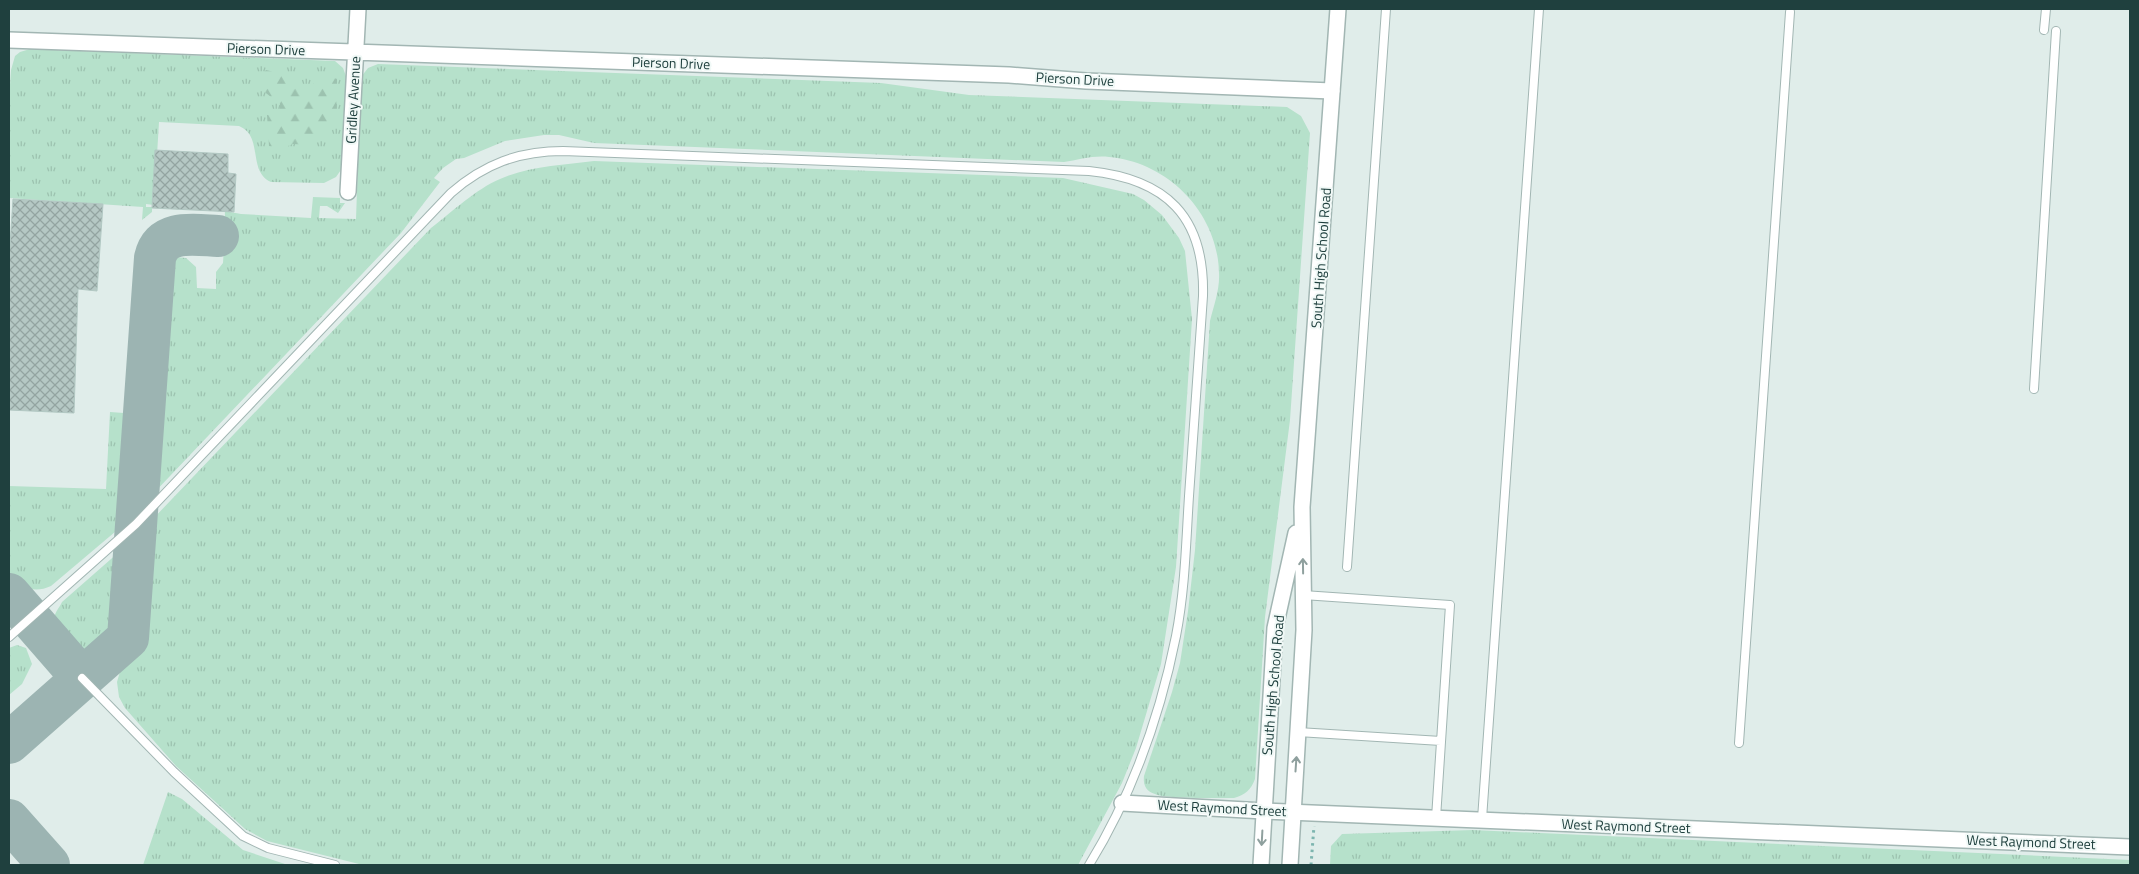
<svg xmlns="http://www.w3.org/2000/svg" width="2139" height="874" font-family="'Titillium Web',sans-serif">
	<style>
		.grass { fill: url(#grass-tufts) }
		.forest { fill: url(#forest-firs) }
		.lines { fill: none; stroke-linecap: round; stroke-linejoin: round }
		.taxiway { stroke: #9cb4b2; stroke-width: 42 }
		.building { fill: url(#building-cross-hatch); stroke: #b2c8c3 }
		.service-casing { stroke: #a2b6b3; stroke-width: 10 }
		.minor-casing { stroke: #a2b6b3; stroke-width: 18 }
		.tertiary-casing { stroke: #a2b6b3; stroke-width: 18 }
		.path { stroke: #7db5af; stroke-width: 3; stroke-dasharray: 2.5 4; stroke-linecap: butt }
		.service { stroke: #fff; stroke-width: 8 }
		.minor { stroke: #fff; stroke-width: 15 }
		.tertiary { stroke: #fff; stroke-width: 15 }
		.oneway { stroke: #8fa09e }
		.labels { text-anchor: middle; stroke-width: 4; stroke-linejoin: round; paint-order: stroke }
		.street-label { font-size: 14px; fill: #1f403e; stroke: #f1f9f7 }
	</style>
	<defs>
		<pattern id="grass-tufts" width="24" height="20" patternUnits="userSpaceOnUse" patternTransform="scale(1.25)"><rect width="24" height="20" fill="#b6e1cb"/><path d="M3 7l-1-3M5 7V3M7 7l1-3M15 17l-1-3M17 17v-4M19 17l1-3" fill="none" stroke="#9cc2af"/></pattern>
		<pattern id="forest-firs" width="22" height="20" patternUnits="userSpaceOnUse" patternTransform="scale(1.25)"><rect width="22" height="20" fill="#b6e1cb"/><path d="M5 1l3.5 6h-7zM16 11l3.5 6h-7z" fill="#9cc2af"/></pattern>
		<pattern id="building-cross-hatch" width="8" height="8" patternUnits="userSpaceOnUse" patternTransform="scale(1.25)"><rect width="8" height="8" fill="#b5c8c4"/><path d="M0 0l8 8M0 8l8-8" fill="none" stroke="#93a4a1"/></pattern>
	</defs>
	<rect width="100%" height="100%" fill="#e0edea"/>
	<path class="grass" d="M30,49L335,61L343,68L347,79L343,167L336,177L324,183L271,182C247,171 264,136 239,126L159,122L154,205L146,204V207H152V212L142,220L143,207L9,198V99L11,70L15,56L20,52Z
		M378,64L881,83L969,95L1287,107L1301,116L1310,133L1290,420L1265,617L1255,779C1251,790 1245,795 1234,798C1219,798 1165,799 1155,794C1146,791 1143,785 1144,776L1172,692L1180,663L1188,611L1195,550L1210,321C1214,305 1220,289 1219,273C1218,213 1168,162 1109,157C1094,155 1078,160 1064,162L594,143L559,135H544L505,141L464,158L456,159L443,168L434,178L440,182L401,233L151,496L168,265L176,257L186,258L196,267L197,288L216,289V272L223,263L224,246H231V238L224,237L225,211L241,214L311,218L313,197L340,198V203H345L338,213L327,206H320L319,218L356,219L361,77L368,68Z
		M594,161L1063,178L1133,194L1144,200L1162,215L1179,238L1185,251L1192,319L1176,567L1161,664L1136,748L1122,783L1078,865H363L267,841L245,829L176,766L125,708L119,697L117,682L121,668L137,648L139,641L143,624L150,522L431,228C452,212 476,189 500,179C529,166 563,165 594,161Z
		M110,412L124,413L129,416L122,526L51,586C34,594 21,588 9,574V486L106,489Z
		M119,552L114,626C104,654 69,658 58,630C57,626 54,624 54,619C55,611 60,607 62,602Z
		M17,645L26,648L32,664L22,684L9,695V648Z
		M168,792L182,799L243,850L288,865H143Z
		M1473,830L2130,860V865H1330L1331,846L1342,834Z"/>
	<path class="forest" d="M266,70L294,77L300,87L311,90L315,78L322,74H331L337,80L336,119L328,132L317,135L311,145L293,144L278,150L269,146L267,115L279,114L280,104L262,90L260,78Z"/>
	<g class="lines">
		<path class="taxiway" d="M9,594L82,678
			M9,743L128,638L155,258C162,228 195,235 218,236
			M9,820L49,865"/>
	</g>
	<path class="building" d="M155,150L228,154V173L236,174L234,212L152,208Z
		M13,199L103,204L97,291L78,289L74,413L9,410V260Z"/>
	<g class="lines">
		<g class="service-casing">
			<path id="service" d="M2044,30L2046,9
				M2034,389L2056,31
				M1347,567L1386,9
				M1303,595L1450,605L1436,818
				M9,637L136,524L451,193C484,164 519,151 563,151L1089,171C1166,179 1205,216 1203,296C1198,363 1194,430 1189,496C1186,543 1185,590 1176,636C1160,716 1132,795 1089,865
				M82,678L174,772L243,836L268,848L335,865
				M1298,732L1441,741
				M1739,743L1790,12
				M1482,819L1539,9"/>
		</g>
		<g class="minor-casing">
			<path id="minor" d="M9,40L1009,75L1086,81L1332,91
				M348,192L358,9
				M1122,803L1264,811L2130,847"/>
		</g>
		<g class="tertiary-casing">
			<path id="tertiary" d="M1261,865L1275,628L1296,533
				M1290,865L1304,630L1302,507L1338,9"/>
		</g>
		<path class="path" d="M1311,865L1314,826"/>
		<use href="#service" class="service"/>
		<use href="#minor" class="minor"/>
		<use href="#tertiary" class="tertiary"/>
	</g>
	<defs><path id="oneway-shaft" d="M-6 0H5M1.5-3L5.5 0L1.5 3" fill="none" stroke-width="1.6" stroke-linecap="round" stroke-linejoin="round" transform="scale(1.25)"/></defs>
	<g class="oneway">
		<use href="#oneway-shaft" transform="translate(1303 566) rotate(-91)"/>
		<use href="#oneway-shaft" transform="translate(1296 764) rotate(-86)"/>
		<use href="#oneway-shaft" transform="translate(1262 838) rotate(93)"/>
	</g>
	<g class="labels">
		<g class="street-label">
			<text transform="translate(266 49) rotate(2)" y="5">Pierson Drive</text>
			<text transform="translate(671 63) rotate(2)" y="5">Pierson Drive</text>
			<text transform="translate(1075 79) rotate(3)" y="5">Pierson Drive</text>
			<text transform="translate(353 100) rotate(-87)" y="5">Gridley Avenue</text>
			<text transform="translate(1321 258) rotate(-86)" y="5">South High School Road</text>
			<text transform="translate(1273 685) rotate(-85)" y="5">South High School Road</text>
			<text transform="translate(1222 808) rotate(3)" y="5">West Raymond Street</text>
			<text transform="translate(1626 826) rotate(2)" y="5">West Raymond Street</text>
			<text transform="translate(2031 842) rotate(2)" y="5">West Raymond Street</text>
		</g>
	</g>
	<rect width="2139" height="874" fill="none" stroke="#1f403e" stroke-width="20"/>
</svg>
